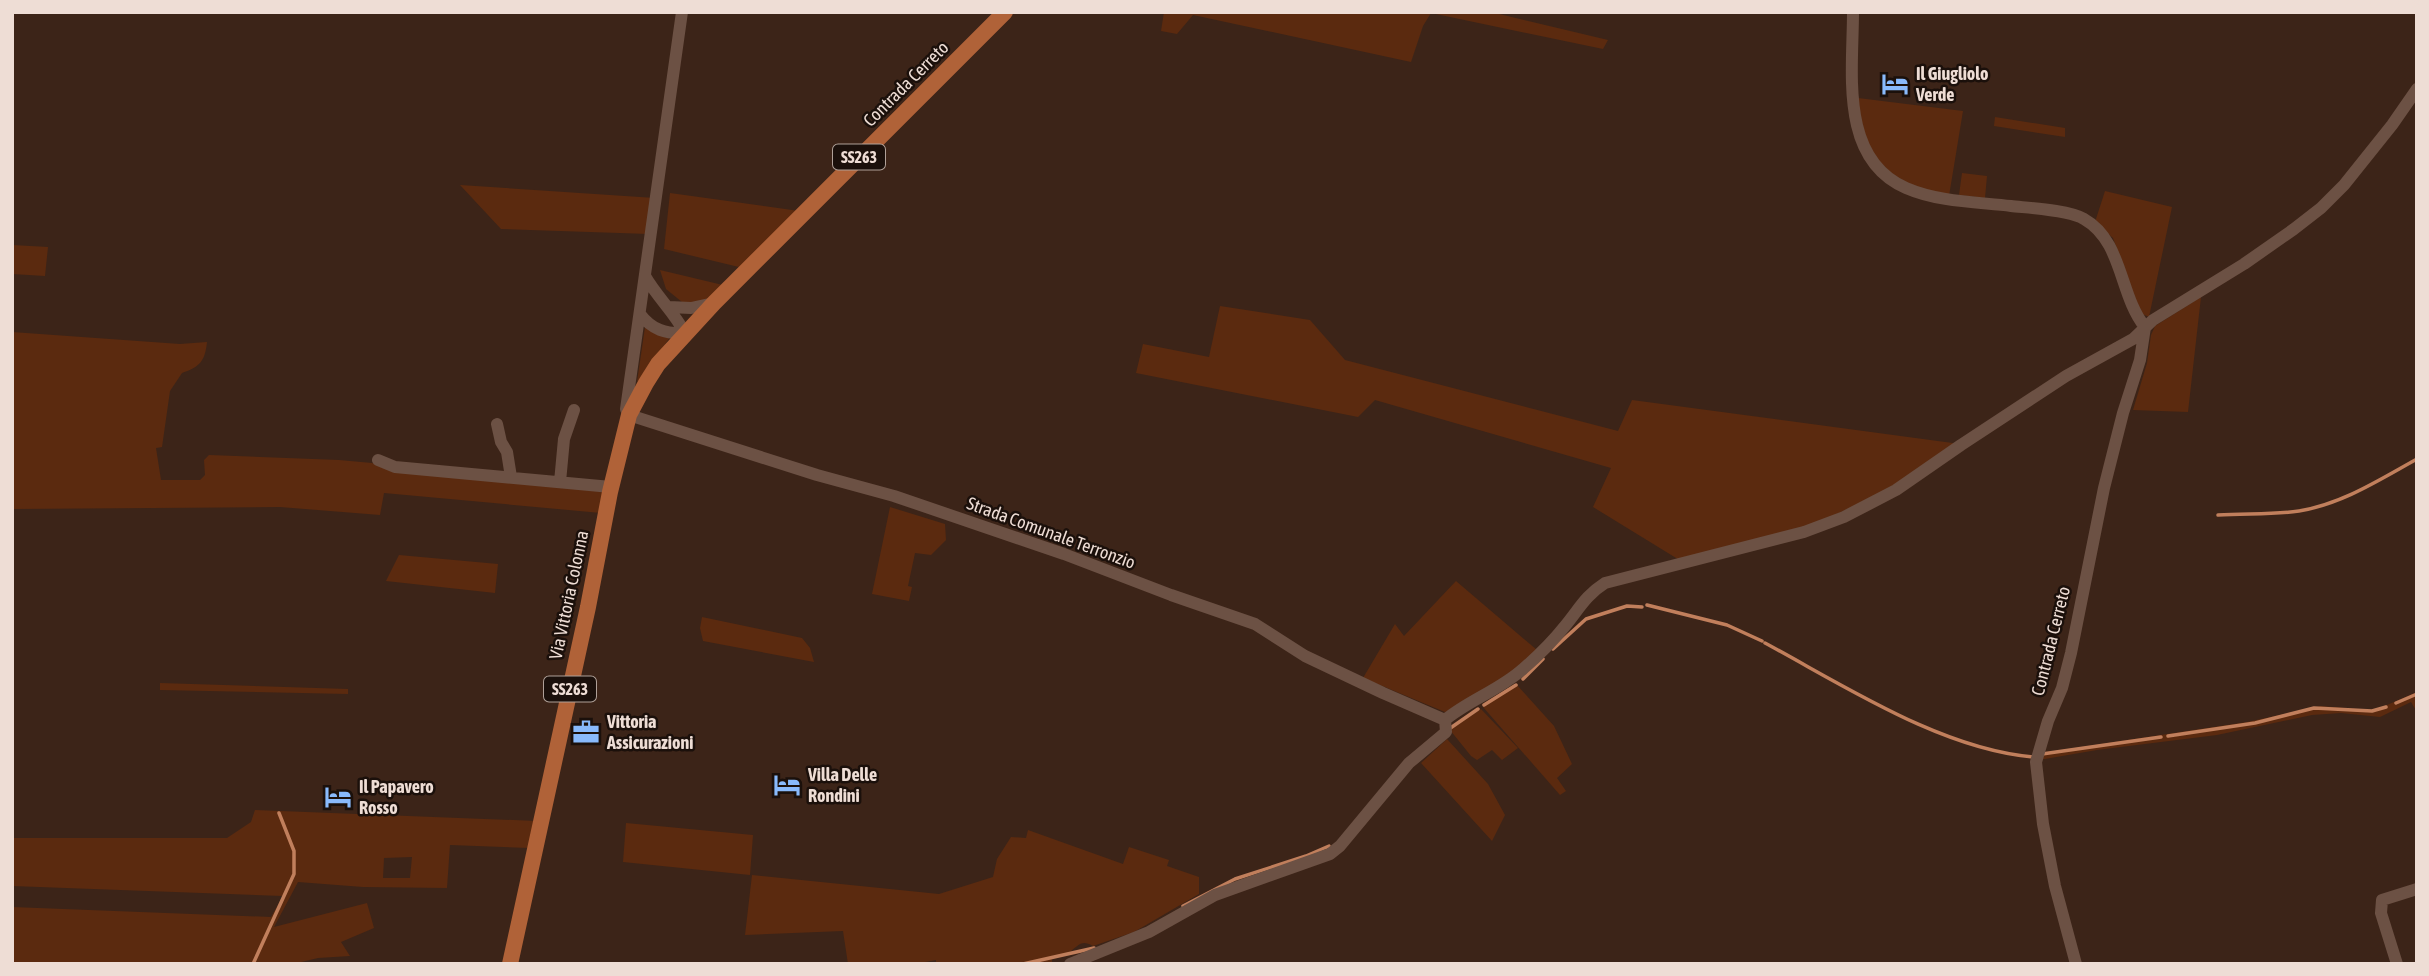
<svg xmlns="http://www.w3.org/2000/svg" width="2429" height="976" font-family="'Asap Condensed',sans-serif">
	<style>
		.green { fill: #5b2a0f; fill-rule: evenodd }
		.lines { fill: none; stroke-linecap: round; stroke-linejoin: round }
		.stream { stroke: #c17f5c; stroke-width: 3.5 }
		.minor { stroke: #6c5144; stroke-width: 12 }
		.major { stroke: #b06238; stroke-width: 16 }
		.labels { text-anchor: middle; stroke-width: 5; stroke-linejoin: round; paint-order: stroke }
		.shield { fill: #1b100b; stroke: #afa098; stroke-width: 2 }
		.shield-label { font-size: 16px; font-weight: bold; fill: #eeddd5 }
		.poi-label { font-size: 18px; font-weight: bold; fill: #eeddd5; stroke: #1b100b; text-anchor: start }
		.street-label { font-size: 18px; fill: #eeddd5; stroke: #1b100b }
	</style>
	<rect width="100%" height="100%" fill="#3c2418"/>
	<path class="green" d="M1164,12H1491L1608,40L1603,49L1431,13L1423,26L1411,62L1193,15L1177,34L1161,31Z
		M1858,98L1963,111L1949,196C1888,182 1865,161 1858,98Z
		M1995,117L2065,128V137L1994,126Z
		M1962,173L1987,176L1985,198L1959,195Z
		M460,185L655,198L649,234L501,229Z
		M2105,191L2172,207L2149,317L2140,313L2113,238L2095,222Z
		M670,193L799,211L743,268L664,249Z
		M12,245L48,247L45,276L12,274Z
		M660,270L727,286L702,303L682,302L666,289Z
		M2201,297L2188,412L2133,410L2147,363L2151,335L2155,326Z
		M1220,306L1310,320L1345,360L1618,431L1632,400L1960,444L1883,493L1808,527L1681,561L1593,507L1611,468L1375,400L1358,417L1136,373L1143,344L1209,357Z
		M645,327L671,336L637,382Z
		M12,332L180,344L207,342C205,361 200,367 182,373L170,391L162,447L156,448L161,480H200L205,475L204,460L209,455L339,460L372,463L385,467L606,491L601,513L384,493L380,515L280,507L12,509Z
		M890,507L945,524L946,540L931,555L915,553L908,586L912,587L909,601L872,594Z
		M399,555L498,564L495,593L386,581Z
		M1456,581L1537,650L1514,671L1450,711L1445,712L1363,678L1395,624L1404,636Z
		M702,617L802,638L810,648L814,662L703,641L700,628Z
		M160,683L348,689V694L160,690Z
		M1517,685L1554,726L1572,764L1557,778L1566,791L1560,795L1483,707Z
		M2417,692V712L2411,702L2380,717L2341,713L2312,715L2217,735L2097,750L2039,760L2041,753L2247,722L2321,706L2368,710L2380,708Z
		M1481,709L1518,748L1502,760L1492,750L1477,760L1471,756L1450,730Z
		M1447,739L1488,784L1505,815L1492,841L1421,763Z
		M255,810L537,821L530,848L450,845L447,888L363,887L298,882L274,927L367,903L374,928L341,942L350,956L318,958L293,964H12V907L271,917L283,896L12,886V838H227L251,822ZM412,857L410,878H383L384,858Z
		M626,823L753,835L750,875L623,862Z
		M1028,830L1123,864L1129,847L1169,860L1167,866L1199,877V894L1134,932L1093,946C1082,940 1080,944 1071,951C1067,954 1058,955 1052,956V964H936V960L915,964H848L843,931L745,935L752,875L939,894L993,877L997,859L1011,837L1026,838Z"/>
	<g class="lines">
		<path class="stream" d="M2218,515C2244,513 2272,515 2299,511C2342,504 2379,480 2417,459
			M1647,605L1727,625L1762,641
			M1765,643C1845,686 1941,749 2033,757
			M1553,649L1586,619L1627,606L1642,607
			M1523,679L1543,659
			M2396,703L2417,694
			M1484,705L1516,685
			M1449,729L1478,709
			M2168,736L2255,723L2314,708L2372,711L2386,707
			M2042,754L2161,737
			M1183,906L1235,879L1306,856L1329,846
			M253,964L294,874V851L279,813
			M1023,964L1094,948"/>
		<path class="minor" d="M682,12L626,409L629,415L817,475L894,496L1064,554L1171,595L1255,624L1305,656L1383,693L1445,720
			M1853,12C1853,72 1839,159 1906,188C1938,202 1977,202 2011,206C2029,208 2069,210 2084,219C2123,241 2119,295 2145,327L2140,360L2123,413L2104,488L2071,653L2062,688L2048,721L2036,762L2043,824L2055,886L2076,964
			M669,307L691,308L714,303
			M640,314C652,330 666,334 685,333C674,312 657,297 645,276
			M497,424L501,442L507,452L511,477
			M378,460L395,467L611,487
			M560,482L564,439L574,410
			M1070,964L1149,932L1215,895L1330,854L1340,846L1409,763L1446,732L1445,720C1469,700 1500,690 1523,669C1538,656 1553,641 1565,626C1579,609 1586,595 1605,583L1804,532L1844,517L1896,490L1961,445L2066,376L2133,339L2153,320L2244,264L2294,229L2321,208L2344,185L2392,125L2417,89
			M2397,964L2381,913L2382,900L2417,889"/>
		<path class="major" d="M510,964L588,607L610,492L629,415L646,383L658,364L714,303L1005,12"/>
	</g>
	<defs>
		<g id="hotel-bare" transform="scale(2.1)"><path d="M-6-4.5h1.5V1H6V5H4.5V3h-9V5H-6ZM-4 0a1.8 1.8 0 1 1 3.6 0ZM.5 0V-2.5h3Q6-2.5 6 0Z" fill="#89bafc" stroke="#1b100b" stroke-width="2.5" paint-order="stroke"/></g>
		<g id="office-bare" transform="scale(2.1)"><path d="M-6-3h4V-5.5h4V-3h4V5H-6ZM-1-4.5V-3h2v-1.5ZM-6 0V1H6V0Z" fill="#89bafc" stroke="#1b100b" stroke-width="2.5" paint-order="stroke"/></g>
	</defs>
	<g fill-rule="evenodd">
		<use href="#hotel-bare" x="1895" y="84"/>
		<use href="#office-bare" x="586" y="732"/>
		<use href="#hotel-bare" x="787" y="785"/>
		<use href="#hotel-bare" x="338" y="797"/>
	</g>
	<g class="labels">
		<g class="shield">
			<rect x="833" y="144.5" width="52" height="25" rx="5"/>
			<rect x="544" y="676.5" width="52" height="25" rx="5"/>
		</g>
		<g class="shield-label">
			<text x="859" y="163">SS263</text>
			<text x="570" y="695">SS263</text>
		</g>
		<g class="poi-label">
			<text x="1916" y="80">Il Giugliolo<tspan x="1916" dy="21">Verde</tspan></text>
			<text x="607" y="728">Vittoria<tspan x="607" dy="21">Assicurazioni</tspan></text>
			<text x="808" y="781">Villa Delle<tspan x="808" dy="21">Rondini</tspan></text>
			<text x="359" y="793">Il Papavero<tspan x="359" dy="21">Rosso</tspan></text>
		</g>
		<g class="street-label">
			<text transform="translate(906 84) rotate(-45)" y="6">Contrada Cerreto</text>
			<text transform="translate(1051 533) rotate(20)" y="6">Strada Comunale Terronzio</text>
			<text transform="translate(569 595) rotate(-78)" y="6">Via Vittoria Colonna</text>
			<text transform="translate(2051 641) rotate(-76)" y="6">Contrada Cerreto</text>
		</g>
	</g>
	<rect width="2429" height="976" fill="none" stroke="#eeddd5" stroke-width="28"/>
</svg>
